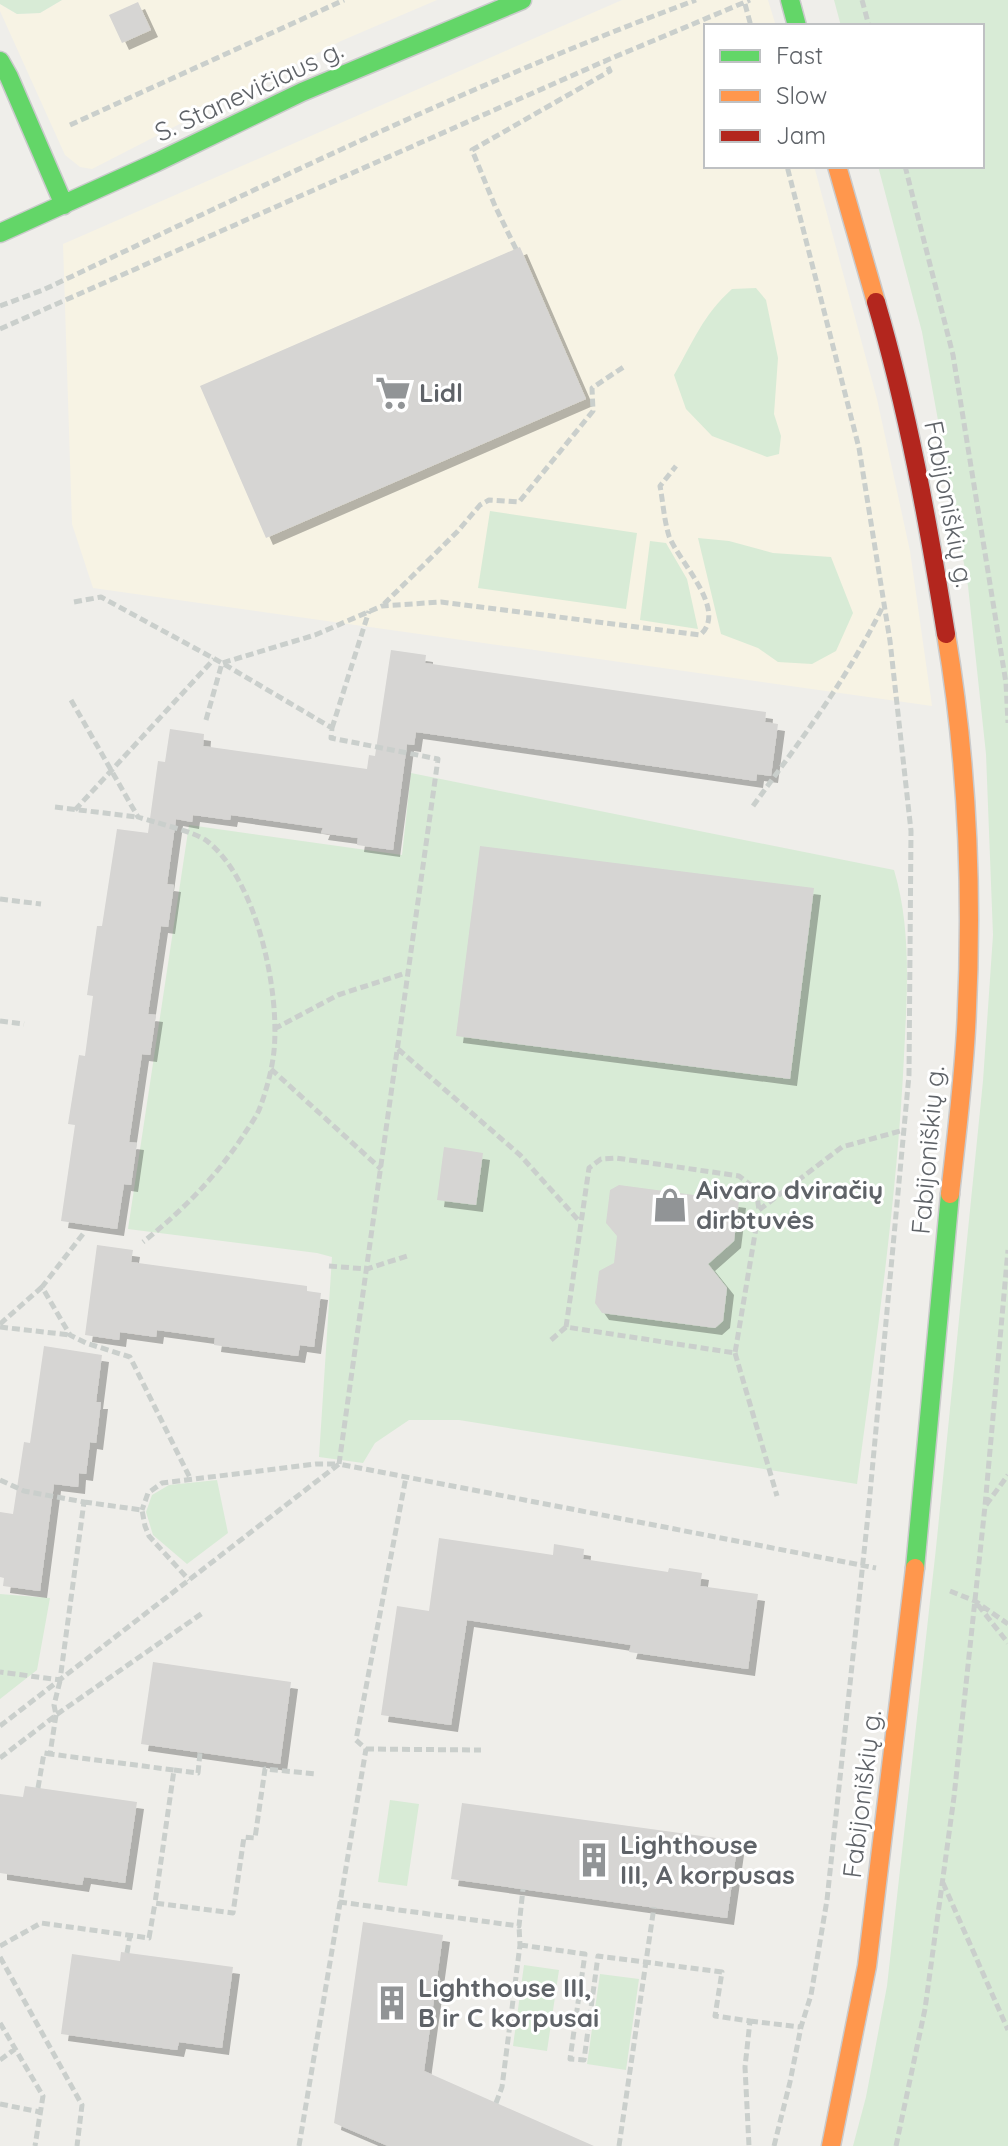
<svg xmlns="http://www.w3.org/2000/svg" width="1008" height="2146" font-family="Quicksand,sans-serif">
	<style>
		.commercial { fill: #f7f3e4 }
		.green { fill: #d8ebd6 }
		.building { fill: #d6d5d3; filter: url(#shadow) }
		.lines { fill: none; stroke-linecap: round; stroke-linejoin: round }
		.fast-casing { stroke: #cacacb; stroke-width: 21 }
		.slow-casing { stroke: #cacacb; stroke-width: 21 }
		.jam-casing { stroke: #cacacb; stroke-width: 21 }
		.path { stroke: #cacfcc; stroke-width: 5; stroke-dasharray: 8 4; stroke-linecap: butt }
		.fast { stroke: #63d668; stroke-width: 18 }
		.slow { stroke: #ff974d; stroke-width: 18 }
		.jam { stroke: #b3261e; stroke-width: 18 }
		.labels { text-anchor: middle; stroke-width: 6; stroke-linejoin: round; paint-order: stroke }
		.street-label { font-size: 26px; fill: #5f6368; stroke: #fff }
		.poi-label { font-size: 26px; font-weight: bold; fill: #5f6368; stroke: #fff; text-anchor: start }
	</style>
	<defs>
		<filter id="shadow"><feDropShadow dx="7" dy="7" stdDeviation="0" flood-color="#0004"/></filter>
	</defs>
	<rect width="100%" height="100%" fill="#efeeea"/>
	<path class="commercial" d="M62,0H437L341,41L92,169L80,167L65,155L0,11V4L17,14L40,13Z
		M622,0H768L776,26H706V166H814L877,399L910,551L932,706L93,588L72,524L63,244Z"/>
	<path class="green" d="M0,0H62L40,13L17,14L0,4Z
		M834,0H1008V2146H853L866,2097L887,1986L936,1548L983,1081L993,935L986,754L968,586L922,332L878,166H982V26H841Z
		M756,288L766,300L778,358L774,414L781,436L779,454L767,457L712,436L686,409L674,375C693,342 703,315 732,289Z
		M490,511L637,533L626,609L478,588Z
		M698,538L729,541L773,553L831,557L853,613L836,651L812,664L778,662L758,648L721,634Z
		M650,541L666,543L687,579L698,629L640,620Z
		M411,773L894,870C912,930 907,994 904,1056C897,1200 876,1342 857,1484L459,1420H409L375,1443L363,1463L319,1457L332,1257L317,1253L128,1229L189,825L402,855Z
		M217,1480L228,1533L187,1564L153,1535L146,1512L152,1495L169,1485Z
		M0,1594L50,1598L37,1670L0,1699Z
		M390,1800L419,1804L407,1886L378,1882Z
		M524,1965L559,1970L547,2051L513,2046Z
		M600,1974L639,1979L626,2070L587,2064Z"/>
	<path class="building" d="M138,2L151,30L122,43L109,15Z
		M520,247L586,399L266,538L200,386Z
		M391,650L426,655L425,663L766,712L765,722L778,724L771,776L757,774L756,781L416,732L414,745L407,744L393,850L357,845L358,838L321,833L323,828L266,820L231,815L230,820L193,815L192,822L176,819L167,884L174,885L168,927L161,926L148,1014L156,1015L150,1055L142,1054L129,1142L137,1143L131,1185L124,1184L117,1229L61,1221L75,1125L68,1124L79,1055L85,1056L93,996L87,995L97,926H102L117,829L148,833L158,761L165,762L170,729L204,734L203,746L367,769L369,755L375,756Z
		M480,846L814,888L790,1079L456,1036Z
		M444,1147L483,1153L476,1205L437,1200Z
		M619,1185L739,1201L734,1241L708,1264L727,1288L723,1321L715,1328L602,1313L595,1303L599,1271L614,1263L617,1236L606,1223L610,1190Z
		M97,1245L133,1250L131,1262L307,1286V1291L321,1293L314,1347L300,1345L298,1356L214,1345L215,1338L157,1330L156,1337L120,1332L119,1340L85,1335Z
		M44,1346L102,1355L96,1402H101L96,1443L90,1442L86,1474L79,1473L78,1487L54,1484L40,1591L3,1586L4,1578L0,1577V1512L13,1514L24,1442L30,1443Z
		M439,1538L553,1555L554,1544L584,1549L583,1559L668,1572L669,1568L702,1573L700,1586L758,1594L748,1669L629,1652L631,1645L467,1620L451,1725L381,1715L397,1606L429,1611Z
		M153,1662L291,1682L280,1764L141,1744Z
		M25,1786L137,1802L125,1883L84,1877L82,1885L0,1873V1794L23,1797Z
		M462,1803L738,1841L727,1918L451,1879Z
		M363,1922L443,1935L424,2071L594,2146H388L334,2123Z
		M121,1952L233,1967L222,2048L179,2042L177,2050L61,2034L72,1954L120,1961Z"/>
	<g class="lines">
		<g class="fast-casing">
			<path id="fast" d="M790,0L797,26
				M0,61L9,77L64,205
				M0,233L157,162L302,92L522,0
				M915,1568L950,1194"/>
		</g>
		<g class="slow-casing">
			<path id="slow" d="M837,166L876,302
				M946,634C968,764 973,899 966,1030C963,1085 956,1140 950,1194
				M831,2146L867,1966L915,1568"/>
		</g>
		<g class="jam-casing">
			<path id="jam" d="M876,302C908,411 928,522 946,634"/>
		</g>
		<path class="path" d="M862,0L869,26
			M745,4L751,26
			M70,125L344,0
			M905,166L953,355L1006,683L1008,723
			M516,249L495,206L472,150L610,71L605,61
			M0,306L43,290C259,188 472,83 696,0
			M0,329L605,61L750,0
			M74,602L101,597L222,663L332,728L331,738L438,759L339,1464H316L162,1483L148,1493L142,1510
			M384,604L457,532L480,505L489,500L519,502L593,411L592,388L625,366
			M71,700L138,817C156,823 193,831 207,841C257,880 280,991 274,1051C272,1070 266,1092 259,1110C255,1119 248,1128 243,1136C215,1178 182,1211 143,1242
			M206,720L222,663L315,635L382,606L441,602L700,635C729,610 678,561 669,536C664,520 663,502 660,486L676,466
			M332,728L369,611
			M753,806C800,741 848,678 883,606
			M55,807L137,817
			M75,810L214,659
			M0,899L41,904
			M0,1021L24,1024
			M274,1029L338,995L409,972
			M398,1049L520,1155L580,1222
			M271,1069L381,1169
			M83,1234L42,1287L70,1335L86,1343L130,1357L190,1478
			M329,1266L367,1269L410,1255
			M0,1324L42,1287
			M0,1327L70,1335
			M566,1327L589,1168L601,1159L616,1158L739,1176L756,1189L759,1210
			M551,1340L566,1327L735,1353L759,1210L842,1147L904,1130
			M735,1353L777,1496
			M0,1480L24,1491L84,1502L60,1680L0,1672
			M84,1502L142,1510L145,1526L149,1536L189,1580
			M986,1505L1008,1475
			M950,1591L975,1601L1008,1624
			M978,1605L1008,1643
			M60,1681L54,1705L56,1715L204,1612
			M56,1715L50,1754L174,1770L155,1903L233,1913L244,1837L255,1838L265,1769L317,1774
			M0,1726L339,1464L876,1568
			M366,1749L481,1750
			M0,1758L55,1716
			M174,1770L198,1773L200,1753
			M38,1788L44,1753L50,1754
			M943,1883L1008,2030
			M339,1902L519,1926L523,1889
			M520,1945L585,1954L570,2059L584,2060L598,1956L722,1972L715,2016L750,2021L745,2067L749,2146
			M0,1946L41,1923L149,1938L155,1903
			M127,1953L130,1935
			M0,1957L82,2105L77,2146
			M750,2021L800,2027
			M0,2023L43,2096L35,2146
			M0,2060L15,2049
			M496,2103L502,2087L520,1945L519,1926
			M0,2104L40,2112
			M299,2146L366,1749L356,1740L406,1477
			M619,2146L654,1907
			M774,2146L790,2082L801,2027L811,1995L827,1900L868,1515L909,1075L911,831L890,641L859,448L787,166
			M896,2146L925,2009L954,1797L985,1506L1008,1250"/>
		<use href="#fast" class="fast"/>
		<use href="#slow" class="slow"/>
		<use href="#jam" class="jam"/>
	</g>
	<defs>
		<g id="supermarket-bare" transform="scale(2.76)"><path d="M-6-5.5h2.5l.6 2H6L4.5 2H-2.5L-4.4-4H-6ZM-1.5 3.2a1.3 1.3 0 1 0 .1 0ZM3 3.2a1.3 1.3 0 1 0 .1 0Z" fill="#919496" stroke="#fff" stroke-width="2.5" paint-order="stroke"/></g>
		<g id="shop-bare" transform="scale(2.76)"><path d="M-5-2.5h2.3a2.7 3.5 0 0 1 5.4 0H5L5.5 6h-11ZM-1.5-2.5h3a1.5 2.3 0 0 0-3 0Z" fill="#919496" stroke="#fff" stroke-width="2.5" paint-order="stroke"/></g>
		<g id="building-bare" transform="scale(2.76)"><path d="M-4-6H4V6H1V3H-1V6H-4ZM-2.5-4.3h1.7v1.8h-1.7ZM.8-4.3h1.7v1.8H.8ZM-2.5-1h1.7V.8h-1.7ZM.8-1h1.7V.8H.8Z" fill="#919496" stroke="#fff" stroke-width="2.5" paint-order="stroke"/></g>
	</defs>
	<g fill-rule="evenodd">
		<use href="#supermarket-bare" x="393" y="393"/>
		<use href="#shop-bare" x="670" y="1205"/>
		<use href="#building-bare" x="594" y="1860"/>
		<use href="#building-bare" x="392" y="2003"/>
	</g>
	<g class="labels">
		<g class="street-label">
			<text transform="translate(249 91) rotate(-25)" y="9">S. Stanevičiaus g.</text>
			<text transform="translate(949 504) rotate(79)" y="9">Fabijoniškių g.</text>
			<text transform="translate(928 1150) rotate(-85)" y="9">Fabijoniškių g.</text>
			<text transform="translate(862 1794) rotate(-83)" y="9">Fabijoniškių g.</text>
		</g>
		<g class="poi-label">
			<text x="419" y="402">Lidl</text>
			<text x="696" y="1199">Aivaro dviračių<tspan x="696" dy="30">dirbtuvės</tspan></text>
			<text x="620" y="1854">Lighthouse<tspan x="620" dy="30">III, A korpusas</tspan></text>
			<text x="418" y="1997">Lighthouse III,<tspan x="418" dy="30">B ir C korpusai</tspan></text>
		</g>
	</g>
	<rect x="704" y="24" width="280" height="144" fill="#ffffff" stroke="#bfc1c3" stroke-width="2"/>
	<rect x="720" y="50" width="40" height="12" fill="#63d668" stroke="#bfc1c3" stroke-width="2"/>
	<text x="776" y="64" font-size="24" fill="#5f6368">Fast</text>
	<rect x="720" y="90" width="40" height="12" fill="#ff974d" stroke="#bfc1c3" stroke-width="2"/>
	<text x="776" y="104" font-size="24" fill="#5f6368">Slow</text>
	<rect x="720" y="130" width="40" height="12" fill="#b3261e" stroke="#bfc1c3" stroke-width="2"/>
	<text x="776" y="144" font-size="24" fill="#5f6368">Jam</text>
</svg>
